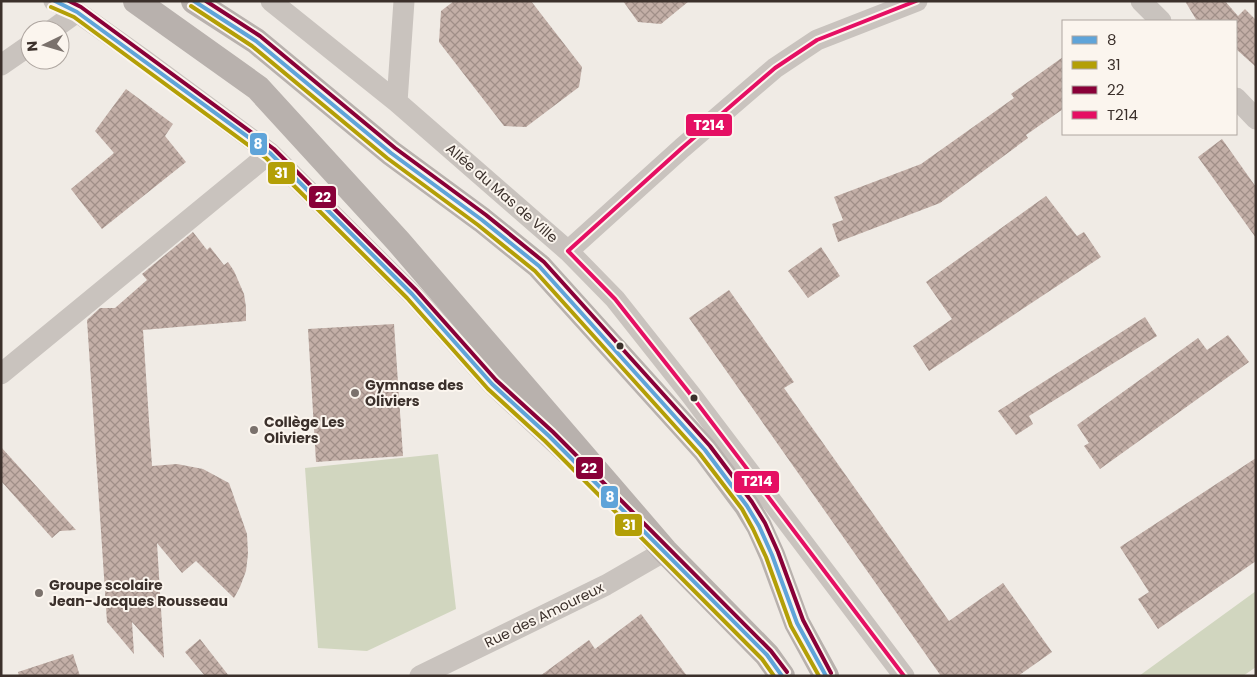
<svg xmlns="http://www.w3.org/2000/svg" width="1257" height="677" font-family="Poppins,sans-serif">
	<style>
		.pitch { fill: #d1d6bf }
		.building { fill: url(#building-cross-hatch) }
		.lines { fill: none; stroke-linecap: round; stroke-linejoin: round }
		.minor { stroke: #c9c3be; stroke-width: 21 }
		.major { stroke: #b8b1ad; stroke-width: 26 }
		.bus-1-casing { stroke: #fbf5ee; stroke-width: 8 }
		.bus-2-casing { stroke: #fbf5ee; stroke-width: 8 }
		.bus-3-casing { stroke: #fbf5ee; stroke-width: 8 }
		.bus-4-casing { stroke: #fbf5ee; stroke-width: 8 }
		.bus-1 { stroke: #5fa4d9; stroke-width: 4 }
		.bus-2 { stroke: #b39f06; stroke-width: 4 }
		.bus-3 { stroke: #890038; stroke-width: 4 }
		.bus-4 { stroke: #e50f63; stroke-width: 4 }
		.bus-dot { fill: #3b302b; stroke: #fbf5ee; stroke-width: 2 }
		.poi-dot { fill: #7a716c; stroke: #fbf5ee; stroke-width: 2 }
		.labels { text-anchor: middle; stroke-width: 4; stroke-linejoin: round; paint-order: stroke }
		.street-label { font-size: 14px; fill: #3b302b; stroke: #fbf5ee }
		.poi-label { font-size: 14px; font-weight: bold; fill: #3b302b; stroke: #fbf5ee; text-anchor: start }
		.line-badge { stroke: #fbf5ee; stroke-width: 2 }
		.badge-label { font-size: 14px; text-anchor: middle; font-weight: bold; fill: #fff }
	</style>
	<defs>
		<pattern id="building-cross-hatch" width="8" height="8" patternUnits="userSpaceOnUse" patternTransform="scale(1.25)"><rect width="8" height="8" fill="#c3afa7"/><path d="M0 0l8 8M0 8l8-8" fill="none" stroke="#a08f88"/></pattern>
	</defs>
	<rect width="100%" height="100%" fill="#f0ebe5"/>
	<path class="pitch" d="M438,454L456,609L367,651L318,648L305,468Z
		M1256,591V667L1243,676H1139Z"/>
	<path class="building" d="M454,1H531L582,67L579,87L526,127L504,126L439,42L441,11Z
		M623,1H689L661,24L638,22Z
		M1185,1H1225L1238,16L1245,9L1256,20V67L1236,49V21H1197Z
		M1063,57V109L1026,135L1028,138L940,203L838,242L832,224L843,220L834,197L921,164L1014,98L1011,94Z
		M126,89L173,124L165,136L186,162L102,229L71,189L114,153L95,131Z
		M1222,139L1256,187V238L1198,157Z
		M1046,196L1077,236L1084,232L1101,257L929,371L913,346L952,319L926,282Z
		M193,232L207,250L210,247L224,265L228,262L234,271L244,294L246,307V321L143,330L152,466L177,464L203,469L229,483L247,534L248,554L246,571L240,587L234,598L196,561L182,573L157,543L164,658L132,622L134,654L107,622L87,320L100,308H115L147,280L142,274Z
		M821,247L840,276L808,298L788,271Z
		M729,290L794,382L784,388L949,621L1003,583L1052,652L1018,676H941L689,318Z
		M1145,317L1157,336L1029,416L1033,424L1016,435L998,411Z
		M394,324L403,456L316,462L308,329Z
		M1228,335L1249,362L1100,469L1084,446L1089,443L1077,425L1198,338L1207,350Z
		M1,447L76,530L60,531L52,538L1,481Z
		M1256,458V561L1158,629L1138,599L1149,592L1120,547Z
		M641,614L687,676H540L589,640L595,649Z
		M200,639L229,676H205L185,652Z
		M73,654L80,676H19L18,672Z"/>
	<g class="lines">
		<path class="minor" d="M54,1L77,12L143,59L270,153L412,294L492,384L567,454
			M271,1L397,102L568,251L615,299L691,395L904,676
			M1141,1L1161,21
			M52,30L77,12
			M1,65L30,45
			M1236,98L1256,119
			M397,102L404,1
			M568,251L682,148L775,68L817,40L917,1
			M1,374L270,153
			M420,676L606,585L665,551L654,541"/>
		<path class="major" d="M136,1L258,88L398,241L665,551L767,655L782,676
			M194,1L256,41L391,153L482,220L539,266L705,450L747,506L759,526L772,555L797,623L826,676"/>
		<g class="bus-1-casing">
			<path id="bus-1" d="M55,1L77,12L270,153L412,294L492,384L549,436L767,655L782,676
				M194,1L256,41L391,153L482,220L539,266L705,450L747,506L759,526L772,555L797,623L826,676"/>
		</g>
		<g class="bus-2-casing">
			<path id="bus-2" d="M191,6L252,46L387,158L478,225L535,271L700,454L742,509L753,529L766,557L791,626L819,676
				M51,7L74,17L266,158L407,298L488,389L545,441L762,659L774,676"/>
		</g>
		<g class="bus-3-casing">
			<path id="bus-3" d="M69,1L81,7L274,149L416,290L496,380L553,432L771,651L787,672
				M206,1L260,36L395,148L486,215L544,262L710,446L752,502L765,523L778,552L803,620L831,673"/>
		</g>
		<g class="bus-4-casing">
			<path id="bus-4" d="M904,676L691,395L615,299L568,251L682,148L775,68L817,40L916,1"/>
		</g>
		<use href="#bus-1" class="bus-1"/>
		<use href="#bus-2" class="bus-2"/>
		<use href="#bus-3" class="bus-3"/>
		<use href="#bus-4" class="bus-4"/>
	</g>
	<g class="bus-dot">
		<circle cx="620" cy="346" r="4.5"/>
		<circle cx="694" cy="398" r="4.5"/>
	</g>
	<g class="poi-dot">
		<circle cx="355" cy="393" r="5"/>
		<circle cx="254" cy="430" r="5"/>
		<circle cx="39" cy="593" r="5"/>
	</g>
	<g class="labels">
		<g class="street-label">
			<text transform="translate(502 193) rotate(41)" y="5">Allée du Mas de Ville</text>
			<text transform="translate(544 615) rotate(-26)" y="5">Rue des Amoureux</text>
		</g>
		<g class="poi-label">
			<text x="365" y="390">Gymnase des<tspan x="365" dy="16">Oliviers</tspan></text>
			<text x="264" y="427">Collège Les<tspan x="264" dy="16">Oliviers</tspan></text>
			<text x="49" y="590">Groupe scolaire<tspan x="49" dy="16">Jean-Jacques Rousseau</tspan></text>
		</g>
	</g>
	<g class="line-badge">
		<rect x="685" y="113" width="48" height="24" rx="5" fill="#e50f63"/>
		<rect x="249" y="132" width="19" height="24" rx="5" fill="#5fa4d9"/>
		<rect x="267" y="161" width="29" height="24" rx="5" fill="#b39f06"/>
		<rect x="308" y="185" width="29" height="24" rx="5" fill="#890038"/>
		<rect x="575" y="456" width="29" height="24" rx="5" fill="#890038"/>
		<rect x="733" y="470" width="47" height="24" rx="5" fill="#e50f63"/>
		<rect x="600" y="485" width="19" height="24" rx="5" fill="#5fa4d9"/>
		<rect x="614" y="513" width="29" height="24" rx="5" fill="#b39f06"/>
	</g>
	<g class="badge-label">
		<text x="709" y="130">T214</text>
		<text x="258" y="149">8</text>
		<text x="281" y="178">31</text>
		<text x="323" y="202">22</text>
		<text x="589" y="473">22</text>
		<text x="757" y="486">T214</text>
		<text x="610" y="502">8</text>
		<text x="629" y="530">31</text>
	</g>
	<rect width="1257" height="677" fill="none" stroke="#3b302b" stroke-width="5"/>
	<rect x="1062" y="20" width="175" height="115" fill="#fbf5ee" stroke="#aea6a0"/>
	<rect x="1072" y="36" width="25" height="8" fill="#5fa4d9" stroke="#aea6a0"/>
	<text x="1107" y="45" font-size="15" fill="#3b302b">8</text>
	<rect x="1072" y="61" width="25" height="8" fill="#b39f06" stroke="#aea6a0"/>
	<text x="1107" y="70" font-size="15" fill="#3b302b">31</text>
	<rect x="1072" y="86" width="25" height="8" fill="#890038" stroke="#aea6a0"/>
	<text x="1107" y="95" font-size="15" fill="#3b302b">22</text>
	<rect x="1072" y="111" width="25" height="8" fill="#e50f63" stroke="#aea6a0"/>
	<text x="1107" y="120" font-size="15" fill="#3b302b">T214</text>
	<g transform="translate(45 45) rotate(265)"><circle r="24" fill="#fbf5ee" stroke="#aea6a0"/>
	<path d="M0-4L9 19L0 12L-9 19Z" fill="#7a716c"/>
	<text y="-8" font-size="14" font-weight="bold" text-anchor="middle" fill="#3b302b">N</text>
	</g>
</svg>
